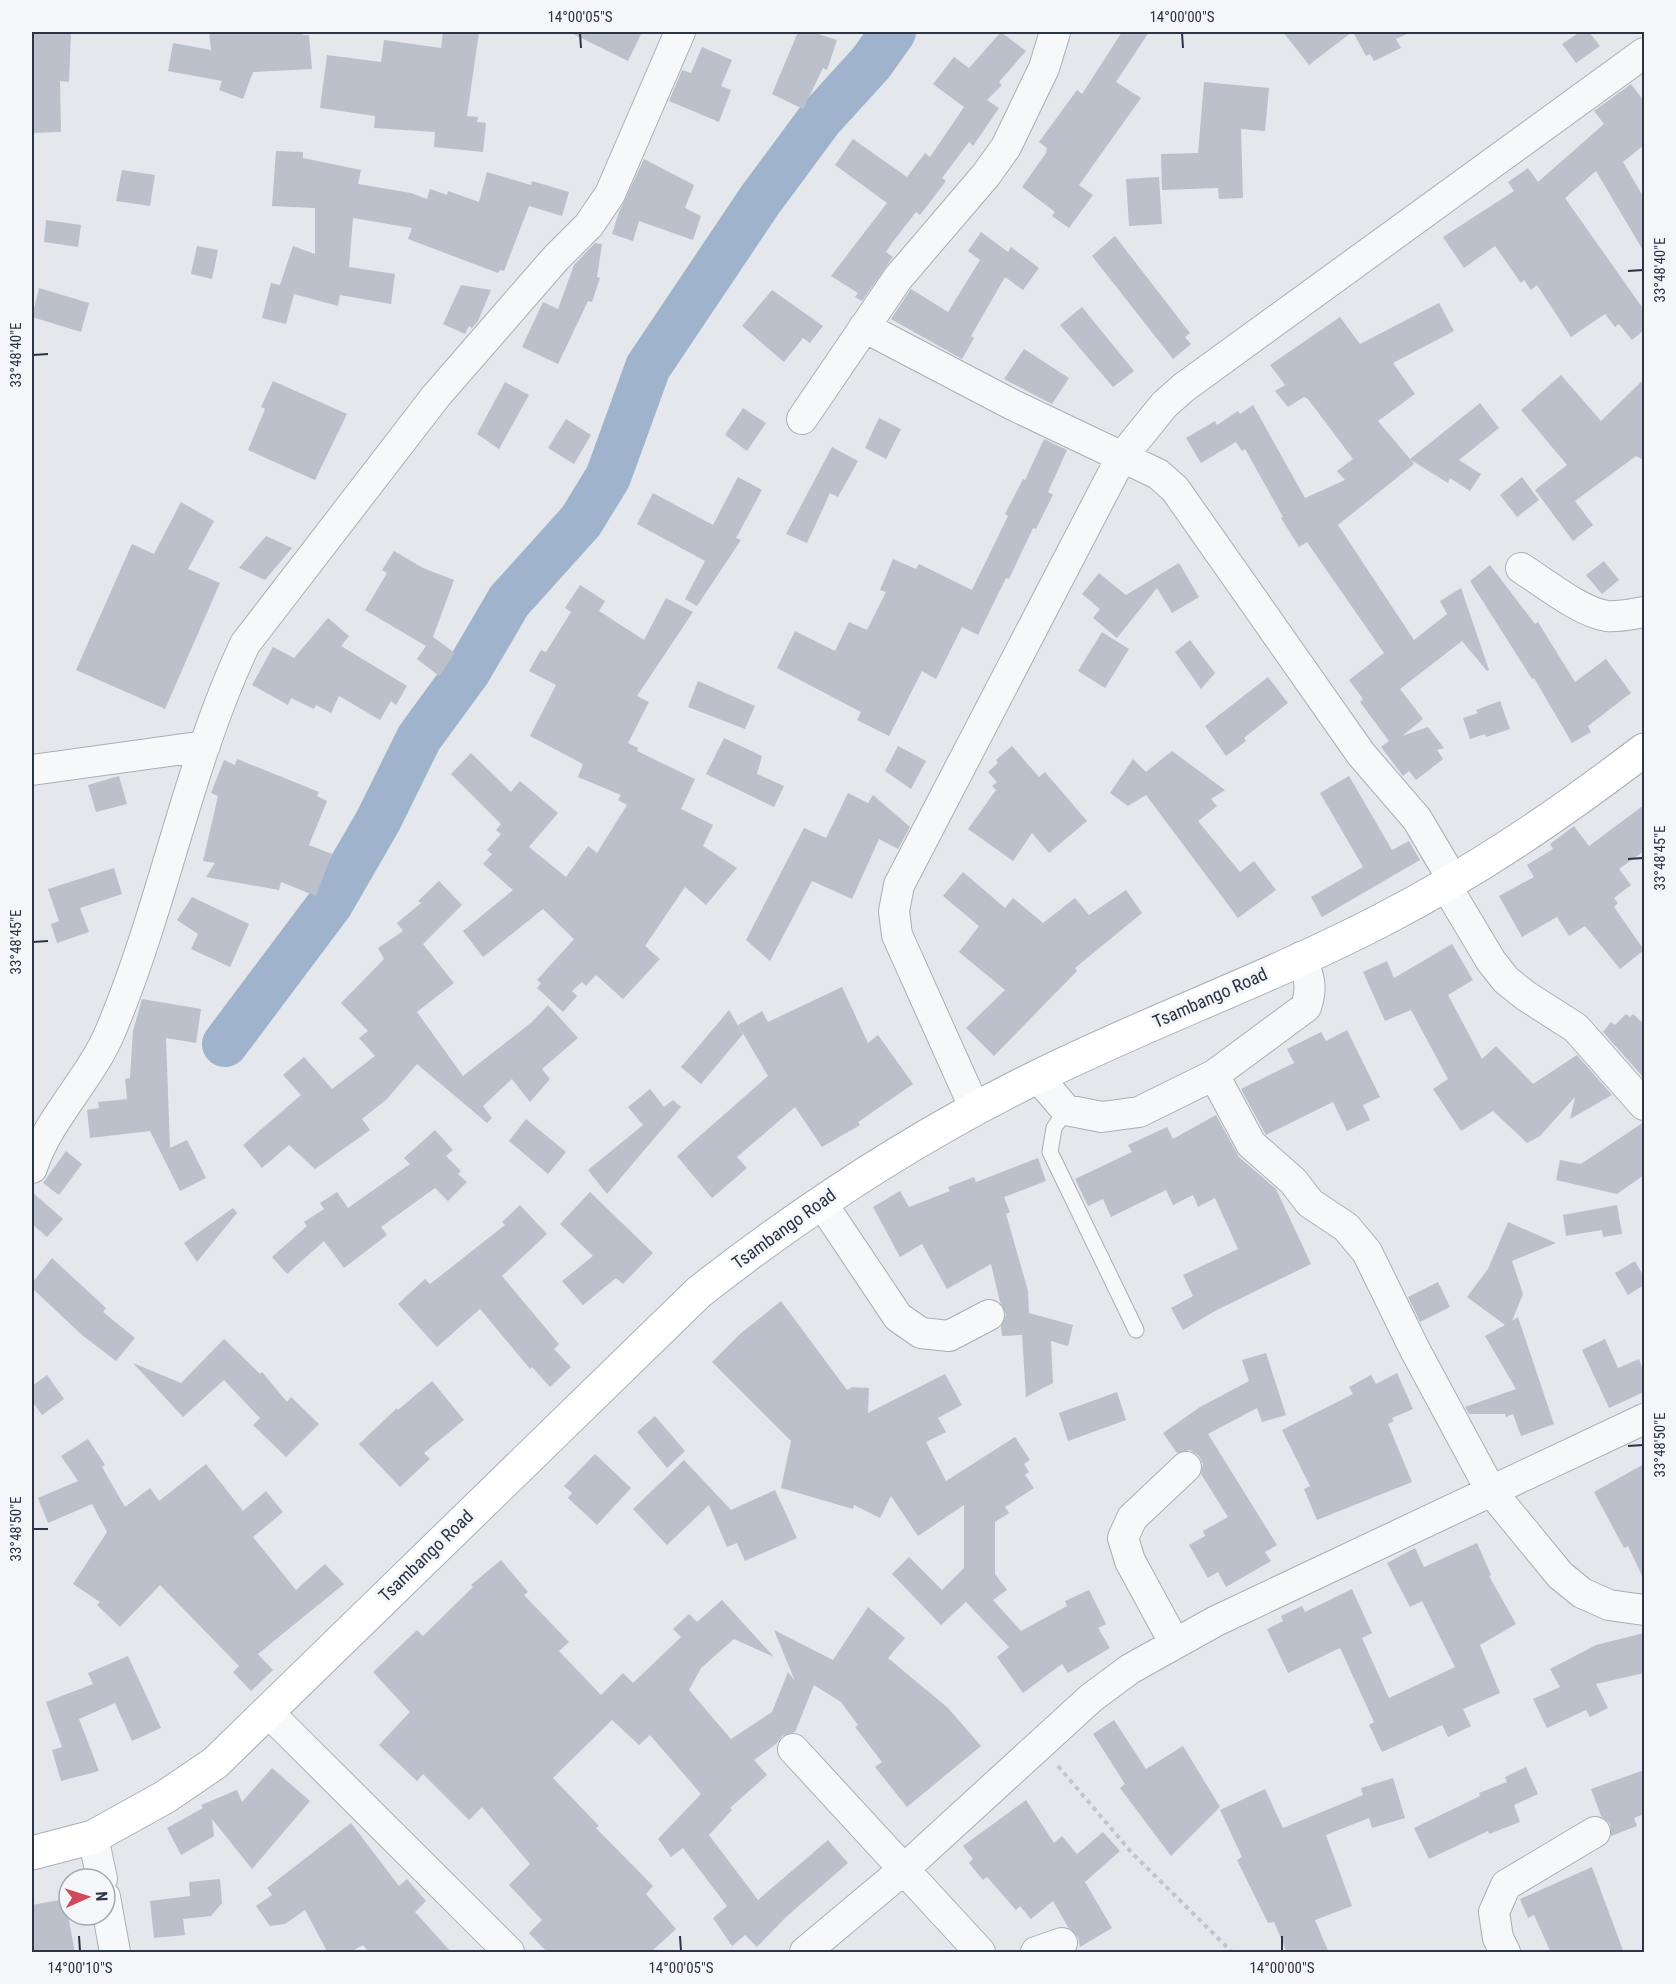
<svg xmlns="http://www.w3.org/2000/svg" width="1676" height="1984" font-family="'Roboto Condensed',sans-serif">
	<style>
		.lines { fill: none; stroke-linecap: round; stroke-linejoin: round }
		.river { stroke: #9fb4cc; stroke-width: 46 }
		.building { fill: #bbc0ca }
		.lane-casing { stroke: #a9aeb7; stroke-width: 17 }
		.street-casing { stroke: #a9aeb7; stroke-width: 32 }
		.secondary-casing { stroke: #a9aeb7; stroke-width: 35 }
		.path { stroke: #c2c5cb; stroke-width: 4; stroke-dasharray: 4.5 4.5; stroke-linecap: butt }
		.lane { stroke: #f7f8fa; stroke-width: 15 }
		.street { stroke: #f7f8fa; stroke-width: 30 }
		.secondary { stroke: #fff; stroke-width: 33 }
		.ticks { fill: none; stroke: #2b3445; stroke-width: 2 }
		.labels { text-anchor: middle; stroke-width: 6; stroke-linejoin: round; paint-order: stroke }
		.street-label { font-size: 18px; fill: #2b3445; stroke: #f4f6f9 }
		.neatline { fill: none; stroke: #2b3445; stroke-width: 2 }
		.ticks-label { font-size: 15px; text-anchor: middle; fill: #2b3445 }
	</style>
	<rect width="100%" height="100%" fill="#e4e7ec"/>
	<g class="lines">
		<path class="river" d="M225,1044L330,904L378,821L419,738L468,671L509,601L581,521L608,477L648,367L760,200L820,119L871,63L893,32"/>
	</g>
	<path class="building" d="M32,32H71L69,82L60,81L61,132L32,133Z
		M209,32H303V35H309L312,69L253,72L243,99L219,90L222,81L168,71L173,43L211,50Z
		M443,32H479L467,116L478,117L477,122L486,123L483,152L434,147L435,132L374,128L375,116L320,108L327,55L381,62L384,40L441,48Z
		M569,32H642L628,61Z
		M798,32H812L837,40L827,70L823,68L803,109L772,94Z
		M1001,32L1026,51L999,82L1002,85L987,100L999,108L973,146L969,142L942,178L946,181L920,215L916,212L892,243L886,252L893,257L862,301L855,297L858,293L831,276L887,203L835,165L853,139L907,177L925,153L930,157L964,107L933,84L954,57L969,68Z
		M1122,32H1149L1116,82L1141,98L1079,185L1093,195L1069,228L1052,216L1055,212L1022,187L1046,153L1047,148L1039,142L1077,90L1082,94Z
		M1283,32H1352L1309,65Z
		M1353,32H1411L1396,39L1401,48L1374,61L1370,54L1366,56Z
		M1580,32H1589L1600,46L1576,63L1562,44Z
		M702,47L732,60L721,86L731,90L719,122L669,101L682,70L691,73Z
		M1204,82L1269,88L1265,131L1241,129L1243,198L1219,199L1218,188L1162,190L1161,154L1198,153Z
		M1631,84L1644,101V145L1623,162L1644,198V252L1596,171L1565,198L1644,310V330L1632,340L1619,324L1615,327L1605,314L1571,337L1537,285L1531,290L1524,280L1521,283L1495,246L1464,268L1443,237L1514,191L1508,182L1528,168L1538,182L1604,124L1594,111Z
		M276,151L303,152V158L361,170L358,184L411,193L427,199L430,189L447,195L448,191L479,202L487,172L531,185L532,181L569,192L562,216L529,206L504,271L500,270L498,273L408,239L412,228L353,218L349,267L395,274L391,304L340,295L338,306L294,294L286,324L262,318L271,283L280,285L293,246L315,254V208L272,206Z
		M644,159L694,185L685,208L701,216L693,240L639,221L633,241L612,234L619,212Z
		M122,170L155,175L150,206L116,201Z
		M1159,177L1162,224L1129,226L1126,179Z
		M46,220L81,225L78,247L44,242Z
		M981,232L1008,252L1011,247L1039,268L1023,290L1005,277L971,336L974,338L962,359L891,319L911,289L948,312L980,260L968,251Z
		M1115,236L1190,333L1185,337L1191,344L1173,359L1092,256Z
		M595,243L602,244L597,277L600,278L592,302L588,301L558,364L522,347L543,302L558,309L574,265Z
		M197,246L218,250L212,279L191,274Z
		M461,285L491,290L478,321L472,328L469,326L465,334L443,324Z
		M39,288L89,303L81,332L32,317Z
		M772,290L823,326L810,343L803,338L784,362L742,326Z
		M1439,303L1454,331L1393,363L1415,394L1378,421L1410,459L1480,403L1499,428L1459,460L1481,474L1470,491L1450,478L1448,483L1411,460L1414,464L1338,525L1414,640L1447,614L1440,601L1461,588L1489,670L1487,671L1462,641L1400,689L1423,719L1402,736L1428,727L1444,748L1437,750L1443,759L1416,780L1409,771L1403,776L1381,747L1389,741L1360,702L1363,699L1349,680L1384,653L1307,542L1299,547L1281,518L1283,517L1245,449L1242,451L1236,442L1201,463L1186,438L1215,421L1217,425L1238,411L1240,414L1253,405L1305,498L1345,480L1337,471L1353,459L1308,399L1304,397L1288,407L1275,391L1285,385L1270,365L1340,317L1360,344Z
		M1082,307L1134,371L1113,387L1060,325Z
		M1024,349L1069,378L1052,404L1004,379Z
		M1561,375L1601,421L1644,379V460L1636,456L1575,501L1593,525L1573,541L1535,490L1567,465L1521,410Z
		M273,381L347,414L315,480L248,450L265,409L261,407Z
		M505,382L529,395L499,449L477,434Z
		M743,408L766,423L747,451L725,435Z
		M879,418L901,429L886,459L865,448Z
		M566,419L591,435L574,464L548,448Z
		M1044,439L1067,450L1048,492L1053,495L1036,529L1033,528L1009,579L1006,578L978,635L962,627L936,679L922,671L889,736L857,720L861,712L777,668L795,631L835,651L849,622L867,630L886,592L880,590L893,559L916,569L919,564L972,590L1008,516L1005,514L1023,479L1025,480Z
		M832,447L858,461L838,497L830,493L807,543L786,534Z
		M738,477L762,490L736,538L741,540L697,606L685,599L705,561L637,524L653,493L713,525Z
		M1522,477L1539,500L1517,517L1500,495Z
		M181,502L214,521L188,569L220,583L165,709L76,670L132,544L154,554Z
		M266,536L292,548L265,580L239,568Z
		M394,551L423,568L454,580L433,637L455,653L439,676L417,659L426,646L365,610L387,573L382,570Z
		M1604,561L1619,580L1602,594L1586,575Z
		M1179,563L1199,597L1172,613L1157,588L1117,638L1093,618L1100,609L1082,594L1099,573L1126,595Z
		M1490,565L1535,624L1538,622L1575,682L1606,659L1631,693L1588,726L1591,732L1572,743L1534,678L1532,679L1470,581Z
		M580,585L605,601L599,611L644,640L666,598L693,612L637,696L649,702L628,743L638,748L637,751L695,779L681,809L713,825L703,846L737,868L706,905L685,887L645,946L660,959L623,999L596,975L586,986L582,982L572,991L577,996L563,1012L537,988L541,983L537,980L574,939L543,909L483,957L463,931L513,890L483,864L492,854L487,850L501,834L496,830L501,824L451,774L471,753L511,792L520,781L558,813L529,847L566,877L588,846L597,853L627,805L618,800L621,795L578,777L583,764L530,736L556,685L529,671L541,650L546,652L571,612L565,608Z
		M328,618L349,636L341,646L407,686L396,705L391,701L380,720L339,696L331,713L316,705L314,709L291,698L288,705L252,685L273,647L294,658Z
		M1102,632L1129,649L1105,688L1078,671Z
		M1190,640L1215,673L1201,689L1175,652Z
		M1268,677L1288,703L1244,738L1246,741L1226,756L1205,726Z
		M698,681L755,706L745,729L688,707Z
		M1500,701L1510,729L1486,737L1485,734L1470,739L1463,718L1478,713L1476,710Z
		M724,738L762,756L757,774L784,786L774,807L706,774Z
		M898,746L926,761L911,789L885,771Z
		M1012,746L1039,777L1045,772L1087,821L1049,853L1032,833L1013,861L968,829L996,790L992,786L997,782L988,772L998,763L996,760Z
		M1172,751L1225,790L1211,799L1217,806L1198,821L1240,872L1254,861L1276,890L1238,918L1146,795L1128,806L1110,793L1133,759L1146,772Z
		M237,759L319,792L317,796L327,801L309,845L332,854L316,896L281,882L279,890L206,877L215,863L203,861L218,796L211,793L224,760L235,765Z
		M119,776L127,804L96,812L88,785Z
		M1349,776L1392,850L1409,841L1420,860L1322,917L1311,897L1363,867L1320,793Z
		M848,793L868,803L873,795L910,827L898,849L879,839L852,899L812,881L770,961L746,940L804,828L826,838Z
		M1644,805V851L1619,869L1631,885L1614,898L1618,903L1614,907L1644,950L1620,969L1585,926L1569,936L1557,917L1522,937L1499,896L1534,877L1527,865L1553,849L1550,844L1574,826L1589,846Z
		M114,868L122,894L80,908L89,932L57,943L51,924L59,921L48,889Z
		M963,872L1005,908L1013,898L1043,923L1075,898L1089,915L1126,890L1142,913L1075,968L1077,971L994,1056L966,1028L1005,990L959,952L979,926L943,896Z
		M439,881L462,905L423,944L454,983L417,1012L463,1076L532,1022L548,1005L578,1038L542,1069L550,1079L530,1102L512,1079L483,1106L492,1118L487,1123L417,1064L387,1099L362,1119L370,1130L315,1169L289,1145L262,1168L243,1145L301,1095L283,1075L304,1057L332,1089L375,1056L359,1038L368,1031L341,1003L384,959L378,948L403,931L397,923L421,903L418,901Z
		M192,897L249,924L230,967L191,949L198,934L177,920Z
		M1452,944L1473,980L1448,995L1482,1059L1496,1046L1533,1084L1577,1055L1612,1095L1570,1119L1575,1097L1540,1136L1527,1143L1493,1111L1461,1131L1433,1089L1448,1079L1411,1010L1385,1021L1363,972L1387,961L1394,978Z
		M842,987L868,1043L878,1035L913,1084L858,1122L860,1125L822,1147L795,1107L737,1157L747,1168L712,1198L677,1156L768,1076L738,1025L762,1011L768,1022Z
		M142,999L201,1009L196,1043L166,1038L170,1148L187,1140L206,1178L180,1191L150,1131L90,1138L87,1110L99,1108L98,1102L127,1099L125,1079L130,1078L133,1031Z
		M729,1010L743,1034L701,1084L681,1067Z
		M1626,1014L1630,1017L1633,1014L1644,1024L1643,1077L1603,1032L1611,1022L1615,1025Z
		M1347,1030L1380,1097L1363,1105L1370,1120L1347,1131L1333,1102L1266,1135L1241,1089L1294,1063L1287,1049L1321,1032L1326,1041Z
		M650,1089L664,1107L673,1100L681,1107L607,1194L588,1170L643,1125L628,1107Z
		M1216,1115L1239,1157L1276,1189L1311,1264L1213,1312L1183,1330L1171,1308L1193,1296L1183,1275L1238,1249L1215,1198L1198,1207L1193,1195L1173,1205L1166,1190L1111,1217L1103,1199L1088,1206L1075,1179L1132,1152L1128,1145L1167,1127L1173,1139Z
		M526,1119L566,1152L548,1174L509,1141Z
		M1644,1122V1175L1617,1194L1556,1180L1560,1160L1581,1164Z
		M435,1130L453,1150L446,1156L461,1171L458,1174L467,1182L448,1201L435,1188L381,1227L387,1235L344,1268L324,1241L287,1274L272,1257L307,1226L304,1222L324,1209L320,1203L337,1192L348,1208L410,1164L404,1158Z
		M66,1151L82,1164L59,1195L43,1183Z
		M1038,1158L1046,1181L1004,1197L1010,1212L1006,1214L1028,1291L1029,1313L1073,1325L1068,1346L1051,1341L1053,1383L1026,1397L1022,1335L1002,1336L1001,1327L1006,1315L1000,1302L991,1264L947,1289L922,1244L900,1257L873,1207L900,1191L909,1207L950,1191L948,1187L974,1177L976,1182Z
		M32,1192L63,1219L47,1237L32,1224Z
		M590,1192L653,1253L623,1284L616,1278L583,1305L562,1281L593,1256L560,1224Z
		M520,1205L547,1234L502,1276L559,1344L554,1349L571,1367L550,1387L532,1367L530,1369L480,1309L437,1347L398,1304L425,1279L430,1284L505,1225L502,1222Z
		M1617,1205L1622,1234L1603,1237L1602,1230L1566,1236L1563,1215Z
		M233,1208L237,1213L197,1262L184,1243Z
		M1508,1222L1556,1243L1512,1261L1523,1294L1512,1321L1518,1317L1554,1424L1521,1436L1513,1414L1506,1417L1505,1414H1469L1465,1407L1516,1389L1485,1336L1505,1325L1467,1297L1488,1269Z
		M52,1258L106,1308L103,1312L135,1338L116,1361L82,1335L32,1288V1283Z
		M1635,1261L1644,1277V1285L1628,1295L1615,1273Z
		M1438,1282L1450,1307L1420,1322L1408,1297Z
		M781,1301L847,1390L852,1387L869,1388L868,1413L945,1374L962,1405L938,1418L946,1432L926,1442L946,1481L1015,1437L1030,1460L1024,1464L1029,1472L1025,1475L1034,1488L1005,1507L1009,1513L995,1522V1574L1007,1590L993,1600L1021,1631L1067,1606L1065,1601L1089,1590L1106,1624L1098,1628L1110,1648L1068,1673L1062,1664L1023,1693L997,1657L1009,1647L966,1602L941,1625L892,1574L909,1557L942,1590L964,1568V1505L918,1536L891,1496L880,1518L854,1505L853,1509L781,1488L791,1441L712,1362L740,1334Z
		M224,1339L260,1374L262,1372L287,1402L291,1397L319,1424L286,1457L253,1425L260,1418L224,1380L183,1417L133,1363L181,1383Z
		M1605,1339L1618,1368L1639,1359L1644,1373V1392L1609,1408L1582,1350Z
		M1266,1353L1286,1415L1262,1422L1257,1408L1208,1434L1277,1545L1265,1552L1271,1561L1226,1587L1218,1572L1208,1578L1189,1545L1205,1536L1203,1531L1228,1517L1201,1474L1203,1464L1199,1456L1190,1450L1177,1453L1163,1433L1200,1407L1249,1381L1242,1360Z
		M1397,1373L1413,1409L1392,1418L1394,1421L1388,1424L1412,1482L1317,1520L1304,1489L1310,1486L1282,1430L1353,1394L1349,1387L1371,1375L1376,1384Z
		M47,1375L64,1399L42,1415L32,1401V1386Z
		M432,1381L464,1420L424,1453L430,1459L400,1487L359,1444L397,1408L398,1410Z
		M1117,1392L1126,1420L1068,1441L1059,1413Z
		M655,1416L685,1451L667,1468L637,1432Z
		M88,1439L105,1465L102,1467L125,1507L150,1488L159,1501L206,1464L243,1511L266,1491L283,1512L253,1537L296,1590L325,1564L344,1584L258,1654L273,1670L251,1691L233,1672L239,1666L160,1585L120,1627L97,1605L100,1602L73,1584L107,1532L92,1504L48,1523L38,1498L78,1481L61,1456Z
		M595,1454L631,1488L597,1525L568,1498L572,1493L564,1486Z
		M684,1460L731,1510L775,1490L797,1538L745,1561L737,1543L727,1547L709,1505L667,1545L633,1509Z
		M1644,1464V1580L1628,1546L1624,1548L1594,1492Z
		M1477,1543L1491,1575L1489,1576L1516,1624L1480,1645L1500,1693L1463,1709L1471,1726L1448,1737L1442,1725L1382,1752L1369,1725L1374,1722L1340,1648L1288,1673L1267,1629L1283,1621L1281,1616L1302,1606L1305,1612L1352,1589L1372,1633L1362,1638L1389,1698L1455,1667L1422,1601L1410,1607L1387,1563L1415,1548L1424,1567Z
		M501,1560L528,1592L524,1595L569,1642L559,1651L601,1695L623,1673L633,1683L681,1637L673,1629L689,1614L697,1622L722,1600L774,1657L734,1639L701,1668L689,1690L731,1739L772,1712L788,1672L795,1681L774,1630L833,1660L868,1607L905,1638L888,1658L948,1708L981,1746L907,1807L875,1767L882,1762L855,1727L858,1725L841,1702L814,1685L795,1732L782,1736L776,1744L754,1760L767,1775L730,1808L732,1810L709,1835L758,1900L828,1840L848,1863L786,1917L757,1947L745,1935L732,1946L713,1918L727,1906L683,1848L671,1857L658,1839L701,1794L650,1735L639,1745L612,1720L553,1778L599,1826L596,1828L653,1886L646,1894L676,1929L650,1953H548L529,1933L542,1920L509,1885L530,1864L482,1807L469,1820L423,1774L417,1781L379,1745L410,1712L373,1672L417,1630L423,1636L473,1587L471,1585Z
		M1644,1633V1673L1596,1684L1608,1708L1590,1717L1586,1710L1547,1728L1533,1699L1560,1687L1550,1669L1596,1645Z
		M128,1656L161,1728L132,1741L115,1703L79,1719L99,1771L61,1781L52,1750L62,1747L46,1702L93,1684L88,1673Z
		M1114,1720L1146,1769L1183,1746L1220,1807L1171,1856L1120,1788L1125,1784L1093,1734Z
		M1526,1767L1538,1794L1514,1805L1520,1822L1489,1834L1488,1831L1429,1859L1414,1828L1480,1796L1479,1793L1507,1782L1505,1777Z
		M272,1768L310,1801L252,1869L212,1819L214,1836L181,1855L167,1828L203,1808L201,1805L237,1790L242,1802Z
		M1644,1770V1814L1634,1818L1637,1826L1611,1836L1610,1824L1601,1816L1591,1789Z
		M1393,1778L1405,1818L1372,1828L1369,1818L1326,1835L1352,1906L1315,1920L1329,1953H1287L1274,1922L1268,1923L1237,1860L1242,1857L1220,1810L1265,1789L1283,1828L1363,1795L1361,1788Z
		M1026,1800L1054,1843L1062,1836L1077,1854L1103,1832L1120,1851L1085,1882L1112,1928L1080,1947L1078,1937L1068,1927L1053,1901L1031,1919L1020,1906L1016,1910L987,1877L983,1880L969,1863L973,1859L963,1846Z
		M351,1823L399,1886L407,1879L426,1901L415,1912L452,1953H370L363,1945L349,1953H328L305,1910L285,1924L270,1926L256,1906L272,1895L267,1888Z
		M1592,1867L1624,1953H1551L1534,1915L1528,1918L1520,1899Z
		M220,1879L222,1903L211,1916L183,1919L185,1935L154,1938L150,1901L190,1896L189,1882Z
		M65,1899L75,1953H32V1905Z"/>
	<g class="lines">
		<g class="lane-casing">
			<path id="lane" d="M1066,1110L1054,1128L1050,1152L1136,1330"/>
		</g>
		<g class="street-casing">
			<path id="street" d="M864,327L1013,405L1158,474L1175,489L1361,754L1417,819L1453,880
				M802,419L898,278L986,175L1006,147L1044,68L1055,32
				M1521,568C1543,582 1582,613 1607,616C1620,617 1632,614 1644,612
				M32,770L205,746
				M1445,884L1491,961L1506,980L1526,996L1576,1028L1644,1105
				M1214,1075L1251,1144L1293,1181L1310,1203L1346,1227L1367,1252L1415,1350L1491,1491L1560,1575L1582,1593L1609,1605L1644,1610
				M1037,1076L1066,1110L1102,1117L1139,1112L1214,1075L1306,1007C1313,987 1309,976 1301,957
				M975,1109L897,935L894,911L899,885L1121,458L1164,405L1183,388L1644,53
				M32,1168C48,1118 91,1079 111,1030C164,904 187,767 245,644L436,396L556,258L589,225L610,194L680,32
				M821,1202L898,1317L921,1333L949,1336L989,1315
				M1174,1642L1130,1561L1123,1538L1132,1518L1186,1467
				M267,1711L509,1952
				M793,1749L980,1952
				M93,1837L102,1879
				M105,1897L115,1952
				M805,1952L903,1870L1091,1698L1130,1669L1216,1621L1644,1419
				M1036,1952L1062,1943
				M1505,1952L1498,1938L1494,1912L1506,1885L1595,1832"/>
		</g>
		<g class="secondary-casing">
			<path id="secondary" d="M32,1853L93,1837L165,1797L215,1763L699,1292C805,1209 916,1136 1037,1077C1150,1021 1270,978 1382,920C1477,871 1560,814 1644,750"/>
		</g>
		<path class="path" d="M1058,1766L1132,1853L1232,1952"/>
		<use href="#lane" class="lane"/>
		<use href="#street" class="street"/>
		<use href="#secondary" class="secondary"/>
	</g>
	<path class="ticks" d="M580,33L581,48M1182,33L1183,48M1628,271L1643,270M33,355L48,354M1628,859L1643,858M33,942L48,941M1628,1446L1643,1445M33,1529H48M79,1936L80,1951M680,1936L681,1951M1282,1936V1951"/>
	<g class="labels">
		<g class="street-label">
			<text transform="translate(1210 998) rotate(-24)" y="6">Tsambango Road</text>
			<text transform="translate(784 1229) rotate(-36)" y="6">Tsambango Road</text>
			<text transform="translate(426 1556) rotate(-44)" y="6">Tsambango Road</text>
		</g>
	</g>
	<rect width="1676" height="1984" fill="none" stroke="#f4f6f9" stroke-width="66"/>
	<g transform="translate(87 1897) rotate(87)"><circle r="28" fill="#f4f6f9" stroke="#a4a8b1" stroke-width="1.5"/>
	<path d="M0-4.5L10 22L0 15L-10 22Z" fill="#d1495b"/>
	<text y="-9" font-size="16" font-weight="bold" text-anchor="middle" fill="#2b3445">N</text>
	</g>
	<rect x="33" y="33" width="1610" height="1918" class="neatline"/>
	<g class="ticks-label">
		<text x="580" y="22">14°00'05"S</text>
		<text x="1182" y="22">14°00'00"S</text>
		<text transform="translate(1660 270) rotate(-90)" y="5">33°48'40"E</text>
		<text transform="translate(16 355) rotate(-90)" y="5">33°48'40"E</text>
		<text transform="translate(1660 858) rotate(-90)" y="5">33°48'45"E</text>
		<text transform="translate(16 942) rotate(-90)" y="5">33°48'45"E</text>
		<text transform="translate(1660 1445) rotate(-90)" y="5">33°48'50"E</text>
		<text transform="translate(16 1529) rotate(-90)" y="5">33°48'50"E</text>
		<text x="80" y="1973">14°00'10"S</text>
		<text x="681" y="1973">14°00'05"S</text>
		<text x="1282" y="1973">14°00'00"S</text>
	</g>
</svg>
